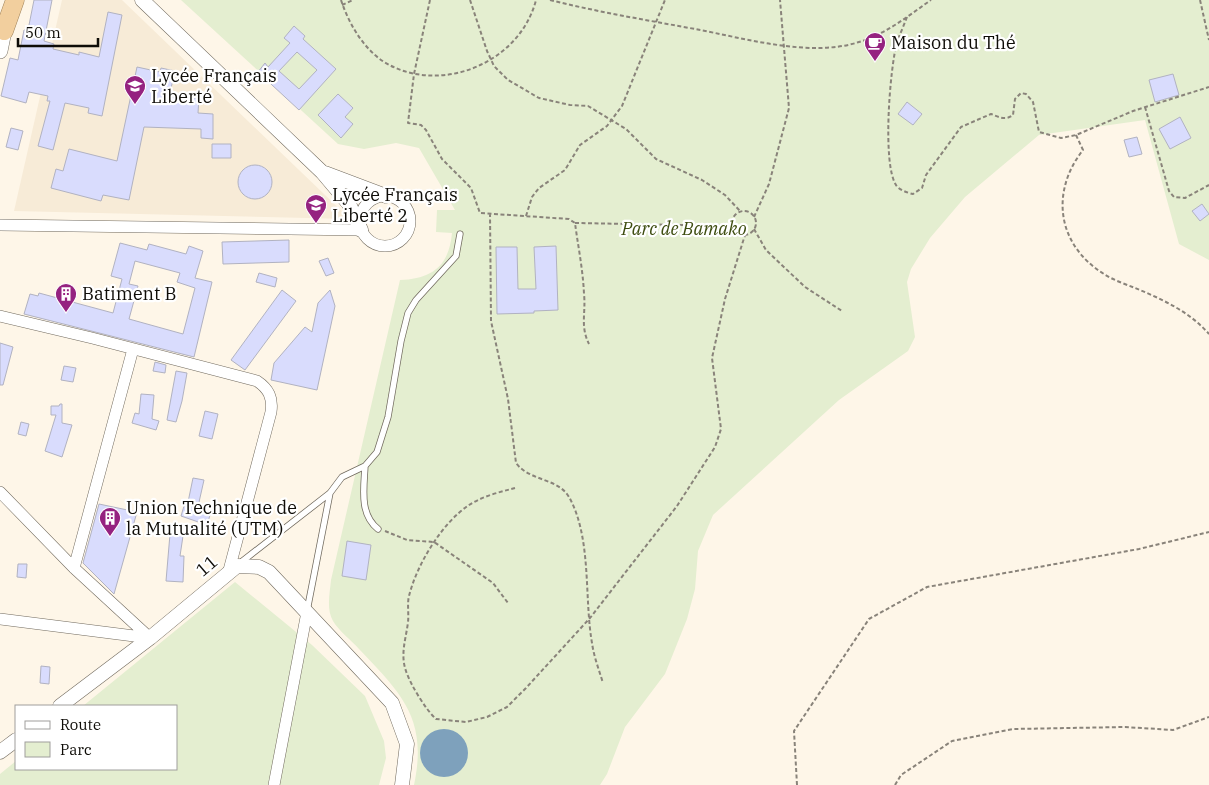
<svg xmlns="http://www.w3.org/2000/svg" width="1209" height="785" font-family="'IBM Plex Serif',serif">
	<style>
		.built { fill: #f7ebd7 }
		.green { fill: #e4eed0 }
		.water { fill: #7ea1bc }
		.building { fill: #d9dcfd; stroke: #b1b2c1; fill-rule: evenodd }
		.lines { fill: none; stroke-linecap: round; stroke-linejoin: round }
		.service-casing { stroke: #716a5e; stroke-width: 7 }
		.minor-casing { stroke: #716a5e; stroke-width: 12 }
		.tertiary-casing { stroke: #716a5e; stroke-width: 15 }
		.secondary-casing { stroke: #716a5e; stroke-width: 16 }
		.trunk-casing { stroke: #a0835a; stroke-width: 19 }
		.path { stroke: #89837a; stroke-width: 2; stroke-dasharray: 4 2.5; stroke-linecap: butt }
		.service { stroke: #fff; stroke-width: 5.5 }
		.minor { stroke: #fff; stroke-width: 11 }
		.tertiary { stroke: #fff; stroke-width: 14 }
		.secondary { stroke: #fff; stroke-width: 15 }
		.trunk { stroke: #f2cf9e; stroke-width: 18 }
		.labels { text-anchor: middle; stroke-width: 4.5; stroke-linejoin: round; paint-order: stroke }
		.poi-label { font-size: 18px; fill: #0e0c07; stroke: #fff; text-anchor: start }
		.park-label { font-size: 18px; font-style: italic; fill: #3d4c0f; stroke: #fff }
		.street-label { font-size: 18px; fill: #0e0c07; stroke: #fff }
	</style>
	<rect width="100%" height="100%" fill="#fef6e8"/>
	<path class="built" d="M62,0H122L350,219L14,211Z"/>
	<path class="green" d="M181,0H1209V260L1179,244L1145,120L1039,135L965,197L930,238L911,269L907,282L915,337L908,351L839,400L713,515L698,551L695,589L687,619L665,674L625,727L607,774L600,785H414C428,719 402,694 359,649C351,640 339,631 333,621C326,609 330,592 331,580L400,280C432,279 449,266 452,233L436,232L437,210H455L419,148L396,143L364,149L338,144Z
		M235,582L312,645L365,696L384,741L386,758L379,785H0V774L16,761V769H176V706H83Z"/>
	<path class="water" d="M420 753a24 24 0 1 1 48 0a24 24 0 1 1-48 0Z"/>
	<path class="building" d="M34,0H52L44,41L54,44L53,49L79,55V52L99,57L108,12L122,15L102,116L88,113L89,108L65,103L53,150L38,146L50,101H47L48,96L29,92L26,103L1,96L10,58L18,60L24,30H28Z
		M294,26L305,36L303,39L336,69L299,110L258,72L265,63L268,67L290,43L284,38ZM297,52L317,70L299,89L279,71Z
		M137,67L160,72L161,68L175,71L169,97L199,98L198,113L213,114V139L201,138V129L144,127L129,200L103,195L101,201L51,188L56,169L63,171L69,149L117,161Z
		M1173,74L1179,95L1155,102L1149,80Z
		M338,94L353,108L345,117L353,124L341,138L318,115Z
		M907,102L922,114L913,125L898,114Z
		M1180,117L1191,138L1170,149L1159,129Z
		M11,128L23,131L18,150L6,147Z
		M1137,137L1142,154L1129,157L1124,140Z
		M212,144H231V158H212Z
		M238 182a17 17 0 1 1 34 0a17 17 0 1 1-34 0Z
		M1202,204L1209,214L1200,221L1192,211Z
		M289,240V262L223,264L222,242Z
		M120,243L147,250L149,244L186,254L189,246L203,251L195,278L212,282L194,357L24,314L30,294L38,296L39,293L113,313L122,279L111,276ZM135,261L180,273L177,282L195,288L183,334L129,319L138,286L129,284Z
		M556,246L558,310L534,311V313L497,314L496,247H517L518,289H536L534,247Z
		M328,258L334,273L326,276L319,261Z
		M259,273L277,278L275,287L256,282Z
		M282,290L296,301L245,370L231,360Z
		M330,290L335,306L317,390L271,380L274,363L305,327L312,332L318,303Z
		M0,343L13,347L3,385H0Z
		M155,362L166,365L165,373L153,371Z
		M64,366L76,368L73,382L61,380Z
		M176,371L187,373L182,401L176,422L167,420Z
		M141,394L154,395L152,419L159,421L156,430L132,423L135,413L139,414Z
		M60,404H62V423L72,425L62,457L45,451L56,415H51V406H59Z
		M205,411L218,414L212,439L199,436Z
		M21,422L29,424L26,436L18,434Z
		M193,478L204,480L197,511L210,515L207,525L181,516L184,506L187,507Z
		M99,504L137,512L114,594L83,563Z
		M170,534L183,536L180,556H184L183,582L166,581Z
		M347,541L371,545L366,580L342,576Z
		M18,564H27L26,578L17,577Z
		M41,666L50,667L49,684L40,683Z"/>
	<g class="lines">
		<g class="service-casing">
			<path id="service" d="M365,466C364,488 359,514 378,529
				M240,563L330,493L342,477L365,466L377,452L388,417L401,341L408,313L416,300L456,256L460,234
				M307,611L330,493"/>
		</g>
		<g class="minor-casing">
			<path id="minor" d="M360 221a25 25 0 1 1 50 0a25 25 0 1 1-50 0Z
				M0,225L361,230
				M0,316L92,338L257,381C269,389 273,398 271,412L228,574
				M0,492L74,568L150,638
				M74,568L133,349
				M0,619L150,638
				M274,785L307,612"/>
		</g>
		<g class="tertiary-casing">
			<path id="tertiary" d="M142,0L322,172L349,204L361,230
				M325,173L386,196
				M60,706L150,638L237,566L259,567L269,572L392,703L407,744L402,785
				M0,752L16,740"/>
		</g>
		<g class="secondary-casing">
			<path id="secondary" d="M0,51L4,31"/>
		</g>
		<g class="trunk-casing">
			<path id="trunk" d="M4,31L15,0"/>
		</g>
		<path class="path" d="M341,0C349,24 363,48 384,62C440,96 520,63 536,0
			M430,0L414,74L408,123L421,125L426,130L442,159L471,188L480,213L569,219L575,223C578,246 583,270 584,294C586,313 580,326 589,344
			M470,0L487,51L494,66L508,80L539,98L570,105L588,106L626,129L656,159L702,180L725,195L741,212
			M550,0C598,12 646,20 695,29C744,38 810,58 859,42C886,34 908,16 931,0
			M1200,0L1209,40
			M342,5L353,0
			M907,17C904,25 900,34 897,42C890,68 882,163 896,185C899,190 908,193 913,194L922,188L926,175L961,127L991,114C999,117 1005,121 1013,115L1015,99L1021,93L1026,94L1033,102L1039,132L1061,138L1076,135L1133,111L1209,87
			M1145,107L1169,191L1174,197L1185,198L1209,185
			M1076,135L1083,150C1050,192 1057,245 1104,274C1113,280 1125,284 1135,288C1162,299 1190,312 1209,334
			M732 223a12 12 0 1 1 24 0a12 12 0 1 1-24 0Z
			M490,213L491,321L508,399L516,463C529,481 558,478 569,497C592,538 584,598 592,643C594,657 599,670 603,683
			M526,216L532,197L539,188L565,170L580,145L607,126L622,106L665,0
			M754,217L769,184L789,108L780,0
			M575,223L733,226
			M754,229L766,250L805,287L842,311
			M515,488C500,492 483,496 469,505C442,523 417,564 409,596C407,604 409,613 408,622C406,639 400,654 406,671C410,684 426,710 436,719L466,722L487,717L507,707L526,688L590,618L677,506L715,447L721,429L712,358L725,299L745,235
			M385,531L407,540L434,542L493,583L508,603
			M797,785L794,731L869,619L927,587L1139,549L1209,532
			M895,785L901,775L952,741L1013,729L1125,727L1173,730L1209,717"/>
		<use href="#service" class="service"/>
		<use href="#minor" class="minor"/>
		<use href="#tertiary" class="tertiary"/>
		<use href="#secondary" class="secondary"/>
		<use href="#trunk" class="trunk"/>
	</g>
	<defs>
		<g id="cafe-pin" transform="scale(1.125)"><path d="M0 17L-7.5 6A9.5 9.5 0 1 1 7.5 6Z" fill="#952280" stroke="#fff"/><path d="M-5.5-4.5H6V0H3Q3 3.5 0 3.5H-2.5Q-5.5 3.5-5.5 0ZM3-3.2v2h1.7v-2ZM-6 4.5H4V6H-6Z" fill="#fff"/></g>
		<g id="university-pin" transform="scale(1.125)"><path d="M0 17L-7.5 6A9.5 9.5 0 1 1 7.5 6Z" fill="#952280" stroke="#fff"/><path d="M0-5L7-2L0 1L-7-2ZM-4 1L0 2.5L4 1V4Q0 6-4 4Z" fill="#fff"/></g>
		<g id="school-pin" transform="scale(1.125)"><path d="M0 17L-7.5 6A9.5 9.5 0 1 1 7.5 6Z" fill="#952280" stroke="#fff"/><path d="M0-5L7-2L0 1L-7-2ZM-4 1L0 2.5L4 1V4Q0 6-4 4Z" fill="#fff"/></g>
		<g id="building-pin" transform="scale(1.125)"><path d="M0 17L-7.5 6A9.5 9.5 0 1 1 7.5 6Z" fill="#952280" stroke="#fff"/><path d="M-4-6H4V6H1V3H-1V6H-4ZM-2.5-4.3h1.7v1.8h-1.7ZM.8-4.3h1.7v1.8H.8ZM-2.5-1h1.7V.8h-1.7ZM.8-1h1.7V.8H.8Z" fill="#fff"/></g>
	</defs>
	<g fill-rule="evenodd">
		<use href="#cafe-pin" x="875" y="43"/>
		<use href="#university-pin" x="135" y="86"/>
		<use href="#school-pin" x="316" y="205"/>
		<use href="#building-pin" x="66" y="294"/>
		<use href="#building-pin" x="110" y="518"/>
	</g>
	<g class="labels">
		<g class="poi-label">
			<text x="891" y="49">Maison du Thé</text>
			<text x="151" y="82">Lycée Français<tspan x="151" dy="21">Liberté</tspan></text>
			<text x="332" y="201">Lycée Français<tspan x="332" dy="21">Liberté 2</tspan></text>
			<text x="82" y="300">Batiment B</text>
			<text x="126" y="514">Union Technique de<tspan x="126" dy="21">la Mutualité (UTM)</tspan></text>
		</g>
		<g class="park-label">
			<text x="684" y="235">Parc de Bamako</text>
		</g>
		<g class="street-label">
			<text transform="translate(207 566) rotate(-40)" y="6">11</text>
		</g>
	</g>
	<rect x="15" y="705" width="162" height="65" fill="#ffffff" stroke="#9f9e9c"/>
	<rect x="25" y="721" width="25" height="8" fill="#ffffff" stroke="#9f9e9c"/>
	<text x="60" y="730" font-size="15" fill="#0e0c07">Route</text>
	<rect x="25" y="742" width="25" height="15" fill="#e4eed0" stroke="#9f9e9c"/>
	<text x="60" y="755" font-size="15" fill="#0e0c07">Parc</text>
	<path d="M18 38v8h80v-8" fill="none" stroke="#0e0c07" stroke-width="2.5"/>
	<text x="25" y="38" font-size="15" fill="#0e0c07" stroke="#ffffff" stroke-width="4" paint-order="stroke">50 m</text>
</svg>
